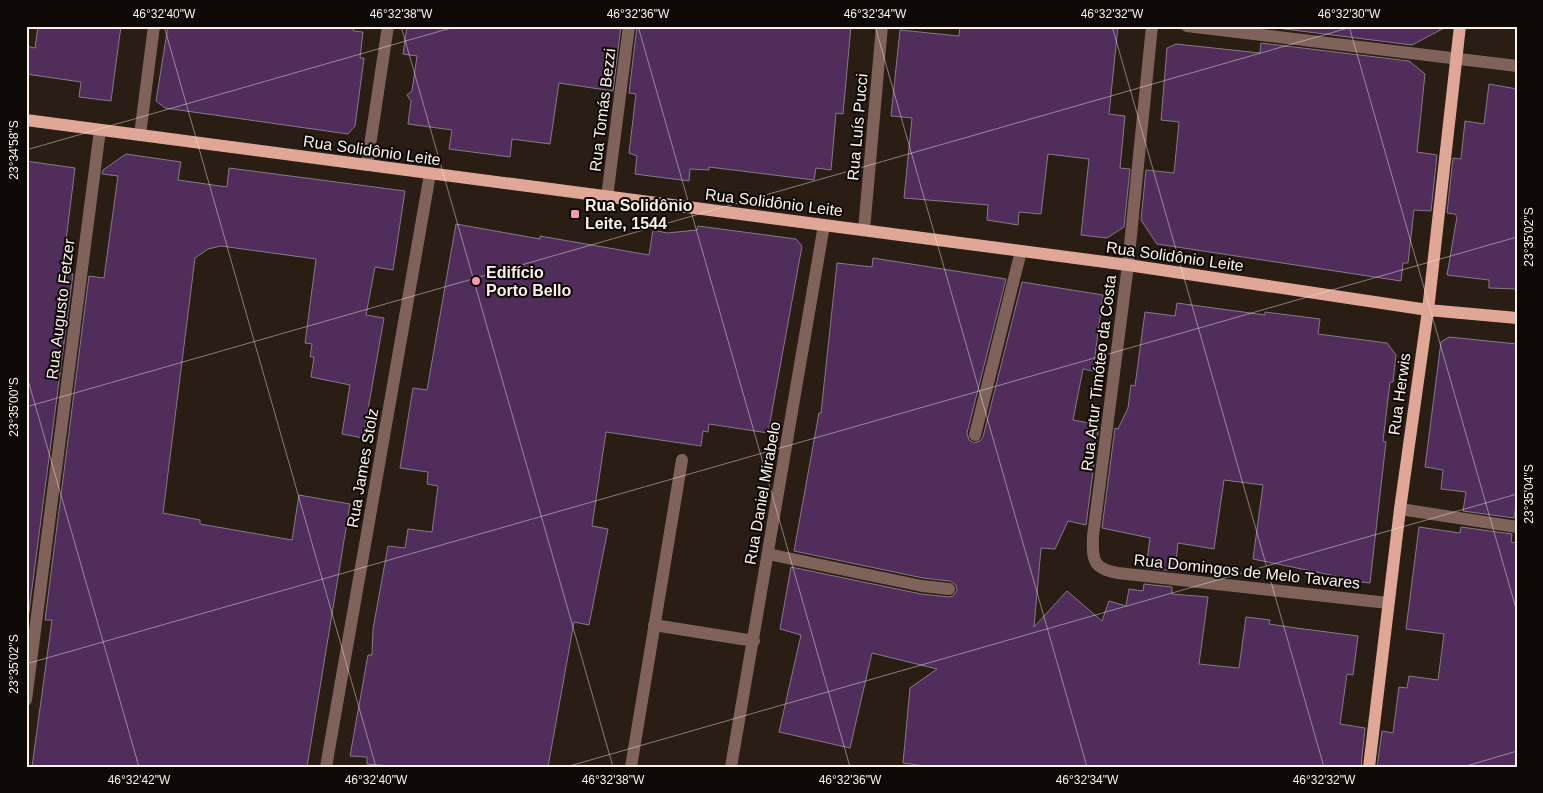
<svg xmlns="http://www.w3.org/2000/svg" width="1543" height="793" font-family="Helvetica,sans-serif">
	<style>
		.building { fill: #502d5b; stroke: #857a88 }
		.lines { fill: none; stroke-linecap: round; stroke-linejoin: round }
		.minor { stroke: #7f635b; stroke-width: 12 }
		.major { stroke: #e0a696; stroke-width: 12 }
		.ticks { fill: none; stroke: #faf1ea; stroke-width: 1; stroke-opacity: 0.45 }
		.poi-dot { fill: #f29aad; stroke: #0e0906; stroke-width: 2 }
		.labels { text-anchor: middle; stroke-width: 4; stroke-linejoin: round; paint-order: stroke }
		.street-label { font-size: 16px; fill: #faf1ea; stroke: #0e0906 }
		.poi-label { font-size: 16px; font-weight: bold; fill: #faf1ea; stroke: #0e0906; text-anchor: start }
		.neatline { fill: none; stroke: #faf1ea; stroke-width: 2 }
		.ticks-label { font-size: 12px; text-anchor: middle; fill: #faf1ea }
	</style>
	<rect width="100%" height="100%" fill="#2a1d14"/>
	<path class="building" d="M38,26H121L111,101L79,97L81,82L26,74V46L35,48Z
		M168,26H354L353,31L363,32L360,58H364L355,126L348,134L165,108L156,101Z
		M407,26H621L613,91L559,83L550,144L512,139L510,157L449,149L452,130L408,124L411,101L407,95L412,91L417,56L403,54Z
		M637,26H851L843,114L836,113L831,170L816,168L814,180L709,167V170L690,169L689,181L635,174L637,156L629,153L636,94L629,93Z
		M960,26H1118L1109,114L1125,116L1120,168L1130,169L1124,227L1107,238L1081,235L1089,159L1048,154L1041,214L1019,212L1018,225L987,220L988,205L904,198L912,118L891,116L900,30L959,36Z
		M1261,26H1448L1412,45Z
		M1261,43L1409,61L1425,74L1417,152L1437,155L1431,211L1414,210L1408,263H1403L1401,281L1157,244L1141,220L1146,170L1174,173L1179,122L1161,120L1167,48L1176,44L1260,53Z
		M1489,84L1517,89V289L1489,288V280L1447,275L1457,217L1455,214L1447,213L1453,158L1461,159L1465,121L1484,124Z
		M126,154L181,162L178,180L227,187L229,168L405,191L393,270L375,267L366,315L384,318L363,438L342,434L350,385L311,377L314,357H310L312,344L305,343L316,259L221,246L208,249L195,258L163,513L200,520V524L292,540L299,495L350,504L307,767H32L52,620H45L89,276L104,278L118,176L102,174L103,170Z
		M26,161L75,168L62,272L73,274L28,619H26Z
		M456,224L540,239V236L649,255L653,230L667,233L697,230L698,226L796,239L802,246L768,433L709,424L708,432L703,431L701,446L606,432L592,526L608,529L589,625L574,622L548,767H403L367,764V757L350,756L368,655H372L373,629L388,546L405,548L408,529L432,532L438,486L427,484L428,472L400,468L413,388L427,390Z
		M873,258L1006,279L967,433L969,440L974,443L980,441L983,437L1022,282L1103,295L1093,371L1083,369L1073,420L1099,425L1086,525L1068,521L1055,549L1041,548L1034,627L1067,591L1102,621L1109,601L1126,606L1129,589L1143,591L1144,584L1172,587V594L1208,597L1199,664L1239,668L1246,617L1270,620L1269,624L1296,628L1358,636L1353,675L1347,674L1340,724L1365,728L1361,767H932L903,763L910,688L937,669L872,653L850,748L779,732L801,635L780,629L791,567L921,594L949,597L953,596L957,590L956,585L950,581L923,578L794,551L819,413H821L837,263L872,267Z
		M1177,303L1265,315V312L1320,319L1318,334L1387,343L1396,355L1393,382H1390L1383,441L1386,442L1370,583L1336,579V576L1253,559L1263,485L1224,480L1214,549L1178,543L1175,571L1146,568L1150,538L1102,528L1115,428L1118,429L1128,408L1131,385L1135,386L1145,312L1175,316Z
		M1449,337L1517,344V499L1514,518L1463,511L1466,492L1441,489L1443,470L1425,467L1441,342Z
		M1419,527L1460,533L1461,527L1512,534L1511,542L1517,543V767H1377L1382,731L1393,733L1399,687L1407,688L1409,676L1438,680L1444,634L1406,629Z"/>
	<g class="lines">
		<path class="minor" d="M1152,26L1128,265L1093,536C1092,560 1093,569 1118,573L1388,603
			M1187,26L1517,66
			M140,135L154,26
			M367,165L388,26
			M607,197L629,26
			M864,230L882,26
			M975,435L1021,251
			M1400,509L1517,527
			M768,554L922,586L949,589
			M654,625L754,641
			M26,700L100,130
			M326,767L430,174
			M631,767L682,460
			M731,767L824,225"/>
		<path class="major" d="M26,120L1128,265L1428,310L1517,318
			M1369,767L1400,509L1428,310L1460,26"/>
	</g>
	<path class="ticks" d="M164,26L376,767M401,26L613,767M638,26L850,767M875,26L1087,767M1112,26L1324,767M1349,26L1517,612M26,150L458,26M26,373L139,767M26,407L1355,26M26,664L1517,237M566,767L1517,494M1463,767L1517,751"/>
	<g class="poi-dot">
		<rect x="570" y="209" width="10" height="10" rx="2.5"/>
		<circle cx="476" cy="281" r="5"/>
	</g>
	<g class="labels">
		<g class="street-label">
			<text transform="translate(602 110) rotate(-83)" y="6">Rua Tomás Bezzi</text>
			<text transform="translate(857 127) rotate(-85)" y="6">Rua Luís Pucci</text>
			<text transform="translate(372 150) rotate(8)" y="6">Rua Solidônio Leite</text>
			<text transform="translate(774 202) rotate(7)" y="6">Rua Solidônio Leite</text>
			<text transform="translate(1175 256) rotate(8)" y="6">Rua Solidônio Leite</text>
			<text transform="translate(60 309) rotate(-83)" y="6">Rua Augusto Fetzer</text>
			<text transform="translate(1098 373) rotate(-83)" y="6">Rua Artur Timóteo da Costa</text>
			<text transform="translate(1399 394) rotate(-82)" y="6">Rua Herwis</text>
			<text transform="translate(362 468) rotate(-80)" y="6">Rua James Stolz</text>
			<text transform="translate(762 493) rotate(-80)" y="6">Rua Daniel Mirabelo</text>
			<text transform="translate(1247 571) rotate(6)" y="6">Rua Domingos de Melo Tavares</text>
		</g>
		<g class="poi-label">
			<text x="585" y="211">Rua Solidônio<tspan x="585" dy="18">Leite, 1544</tspan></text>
			<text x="486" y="278">Edifício<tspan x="486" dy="18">Porto Bello</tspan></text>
		</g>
	</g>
	<rect width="1543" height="793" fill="none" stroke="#0e0906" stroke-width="55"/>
	<rect x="28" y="28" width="1488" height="738" class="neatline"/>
	<g class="ticks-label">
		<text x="164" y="18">46°32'40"W</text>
		<text x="401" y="18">46°32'38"W</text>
		<text x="638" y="18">46°32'36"W</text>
		<text x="875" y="18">46°32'34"W</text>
		<text x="1112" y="18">46°32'32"W</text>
		<text x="1349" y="18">46°32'30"W</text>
		<text transform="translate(14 150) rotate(-90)" y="4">23°34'58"S</text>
		<text transform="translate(1529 237) rotate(-90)" y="4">23°35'02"S</text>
		<text transform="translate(14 407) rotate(-90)" y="4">23°35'00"S</text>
		<text transform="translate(1529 494) rotate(-90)" y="4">23°35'04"S</text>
		<text transform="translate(14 664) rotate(-90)" y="4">23°35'02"S</text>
		<text x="139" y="784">46°32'42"W</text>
		<text x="376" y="784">46°32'40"W</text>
		<text x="613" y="784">46°32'38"W</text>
		<text x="850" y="784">46°32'36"W</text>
		<text x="1087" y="784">46°32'34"W</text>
		<text x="1324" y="784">46°32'32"W</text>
	</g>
</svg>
